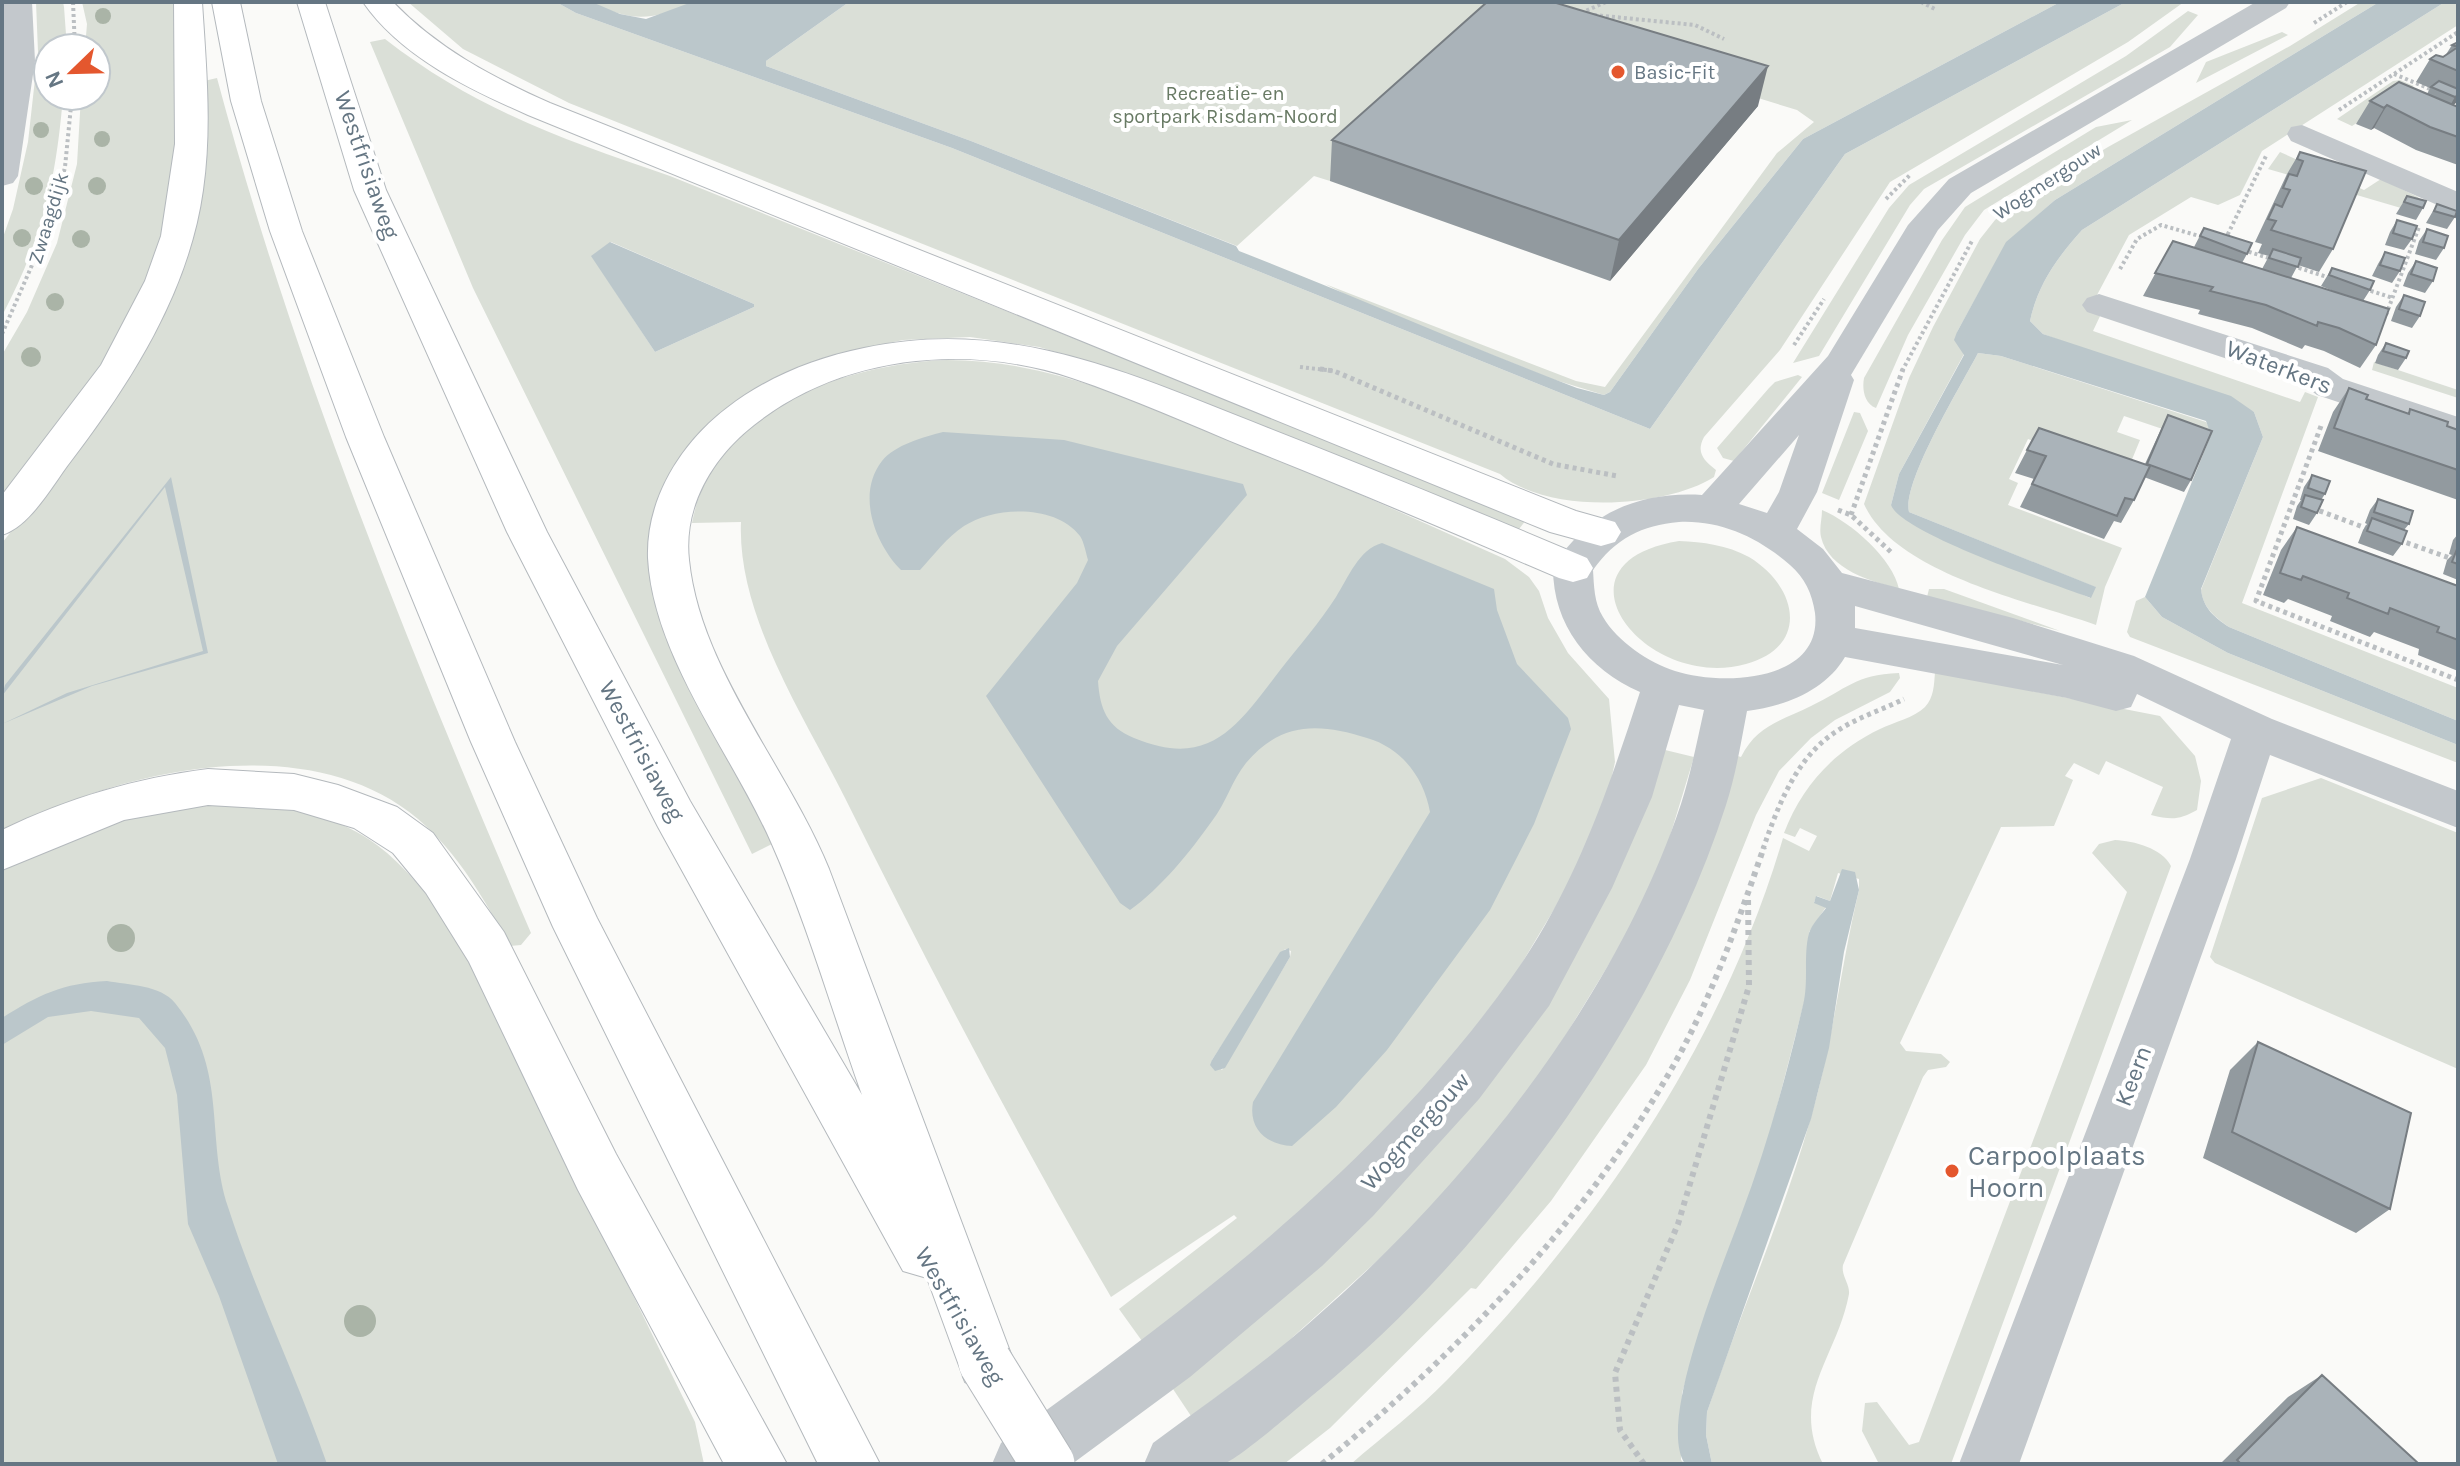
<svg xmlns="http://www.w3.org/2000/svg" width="2460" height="1466" font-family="Karla,sans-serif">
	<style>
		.green { fill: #dadfd7; fill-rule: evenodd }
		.water { fill: #bbc7cb }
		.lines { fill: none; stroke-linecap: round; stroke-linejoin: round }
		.highway-casing { stroke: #b4b9bd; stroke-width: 2 }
		.path-far2 { stroke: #bbbfc2; stroke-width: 4; stroke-dasharray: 3 3; stroke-linecap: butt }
		.path-far1 { stroke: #bbbfc2; stroke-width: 5; stroke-dasharray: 4 4; stroke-linecap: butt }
		.path { stroke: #bbbfc2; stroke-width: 6; stroke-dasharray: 5 5; stroke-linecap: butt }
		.minor { fill: #c3c8cc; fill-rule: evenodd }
		.highway { fill: #fff; fill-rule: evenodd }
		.highway-bridge-casing { stroke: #b4b9bd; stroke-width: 55; stroke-linecap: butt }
		.highway-bridge { stroke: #fff; stroke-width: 53 }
		.tree { fill: #aab4a7 }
		.wall { fill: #929a9f }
		.shaded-wall { fill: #777d82 }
		.building { fill: #aab3b9; stroke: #777d82; stroke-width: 2 }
		.poi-dot { fill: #e4572e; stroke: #fff; stroke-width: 3 }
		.labels { text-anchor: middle; stroke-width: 8; stroke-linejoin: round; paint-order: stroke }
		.far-poi-label { font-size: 20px; fill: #657683; stroke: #fff; text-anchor: start }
		.far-park-label { font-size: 20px; fill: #687a64; stroke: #fff }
		.far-street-label { font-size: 20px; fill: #657683; stroke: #fff }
		.street-label { font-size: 24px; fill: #657683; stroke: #fff }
		.near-poi-label { font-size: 28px; fill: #657683; stroke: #fff; text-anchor: start }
	</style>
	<rect width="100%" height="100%" fill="#fafaf8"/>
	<path class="green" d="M36,2H63L64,7L67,48H48V96H63C56,182 42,239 2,316V240L13,209L28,142L38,52Z
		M82,2H174C177,67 181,132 172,197C153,315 70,410 2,502V355L27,312L57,243L77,164L81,96H96V48H85L87,24Z
		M408,2H556L576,13L952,148L1650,429L1845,154L2126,2H2184L2128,42L1890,182L1780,350L1704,437C1696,452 1703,460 1716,470L1714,477C1663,509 1547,514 1500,474L569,103L463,49Z
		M592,2H692C655,21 628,22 592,2Z
		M849,2H2060L1803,139L1698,269L1610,392L1604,395L1552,379L1362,303L1325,284L1576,381L1605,387L1777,153L1814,122L1797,110L1664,69L1498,27L1330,181L1314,176L1237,246L971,141L766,66V61Z
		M2361,2H2379L2055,200L2007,242L1957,332L1964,354L1899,474L1891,505L2090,598L2095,587L1909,512C1902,482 1962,384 1978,353L2001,356L2206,422L2211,430L2207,444L2124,416L2117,432L2140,440L2126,474L2028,439L2009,479L2018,483L2008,505L2122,548L2105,587L2096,625C2028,601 1895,573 1864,504L1909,378L1933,327L1980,239L1995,220L2015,203L2108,147L2290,46Z
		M2445,2H2458V25L2262,151L2240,195L2218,205L2191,197L2129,235L2089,310L2101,314L2093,331L2300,402L2305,392L2318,397L2242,603L2458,688V721L2229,627C2215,617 2203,608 2201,590L2263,437L2254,412L2043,334L2030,321C2038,284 2057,258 2082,230Z
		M2188,11L2198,15L2170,47L1924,189L1910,205L1819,356L1793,363L1889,208L1909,185L2126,56Z
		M2282,32L2288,35L2196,83L2206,62Z
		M385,39C475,109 564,140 670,176L1526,520L1516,533L1097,364L1039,347L970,337L903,340L841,353L812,363L657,514L772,844L752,854L473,288L370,42ZM611,242L754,304V307L655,352L592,256Z
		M217,78C296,373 411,653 531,933L521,945L510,946C484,899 459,854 418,819C328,743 187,760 85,796C56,806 29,821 2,834V543L79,446L133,365L204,81Z
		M2400,80L2414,86L2352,126L2337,119L2393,81Z
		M2132,120L1984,210L1965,235L1908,335L1876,408C1864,403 1862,389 1864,378L1942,240L1965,207L2096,127Z
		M2280,152L2364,190L2381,179L2418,197L2422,203L2418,213L2268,169Z
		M947,360C1035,360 1112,391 1193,423C1298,465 1401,513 1505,559L1529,577L1539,591L1548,618L1568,653L1609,699L1615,762L1608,794L1574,876L1513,978L1446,1065L1316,1205L1142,1341L1119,1309L1237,1218L1234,1215L1111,1297C1016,1134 929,967 845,798C804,716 737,616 741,522L692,523C713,408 846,364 947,360ZM1285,949L1291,951L1290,957L1222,1070L1212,1060Z
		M2374,362L2458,390V398L2372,370Z
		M1798,375L1802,377L1734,461L1723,458L1717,448L1769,388L1775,382Z
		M1854,412L1860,413L1868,431L1839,500L1822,493Z
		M1822,510C1851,522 1893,559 1899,589C1871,581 1829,570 1821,537C1819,529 1822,519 1822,510Z
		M1679,541C1703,542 1727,545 1749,557C1797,586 1811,646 1746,664C1646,692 1543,563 1679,541Z
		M1929,589H1944L2060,631L1927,597Z
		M2145,597L2162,617L2228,653L2458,745V763L2130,637L2127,632L2136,601Z
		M1935,672L2160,716L2195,756L2201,781L2197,810C2179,820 2172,820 2151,815L2163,787L2106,761L2099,775L2074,763L2065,776L2073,780L2054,826L2001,827L1900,1043L1906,1051L1941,1054L1950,1062L1946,1067L1928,1070L1923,1077L1843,1265C1841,1276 1850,1284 1849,1294C1837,1358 1789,1396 1823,1464H1712L1706,1435L1707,1412C1740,1313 1783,1217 1811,1117C1833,1042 1841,965 1859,890V879L1838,873L1830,901L1817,896L1814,902L1826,907L1809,932L1806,995L1766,1149L1707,1309L1682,1393L1681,1460L1685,1464H1351C1383,1436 1417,1411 1447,1380C1597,1226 1722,1045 1783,838L1809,851L1817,836L1800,828L1795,837L1784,833C1802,786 1834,751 1880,729C1894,722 1914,718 1925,707C1934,697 1934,685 1935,672Z
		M1899,673L1900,678L1890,692L1835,720L1811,738L1779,771L1756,815L1690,980L1646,1065L1551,1201L1476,1289L1471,1288L1330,1428L1284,1464H1225L1219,1455L1424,1280L1734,755L1741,757C1757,725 1781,721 1811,706C1847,689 1854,675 1899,673Z
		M1661,749L1694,757L1667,846L1631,928L1539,1079L1466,1170L1399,1241L1273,1355L1191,1416L1167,1380L1396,1185Z
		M2321,778L2458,833V1069L2215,963L2210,957L2262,798Z
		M228,801C281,808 333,812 377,845C447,898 479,986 518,1062C578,1181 636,1302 695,1422L704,1464H2V871L92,829L147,812Z
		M2115,840C2134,841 2162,848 2171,866L1951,1464H1879L1862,1431L1865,1403L1877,1402L1909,1445L1919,1442L2127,892L2092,853L2099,844Z"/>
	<path class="water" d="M556,2H592L620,14L646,19L692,2H849L766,61V66L971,141L1236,246L1239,251C1353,295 1464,345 1577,388L1604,395L1610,392L1698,269L1803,139L2060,2H2126L1845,154L1650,429L952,148L576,13Z
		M2379,2H2445L2082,230C2057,258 2038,284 2030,321L2043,334L2231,396L2254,412L2263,437L2201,589C2203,608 2214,617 2229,627L2458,721V745L2228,653L2162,617L2145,597L2211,435L2206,421L2001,356L1978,353C1962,384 1902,482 1909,512L2096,587L2091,598C2056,585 1902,534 1891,505L1899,474L1964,355L1954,340L1957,332L2006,242L2055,200Z
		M610,242L754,304V307L655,352L591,256Z
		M943,432L1064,440L1243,484L1247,495L1117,646L1098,681C1100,709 1107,727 1134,738C1211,770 1238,725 1281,669C1299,646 1320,622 1336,597C1348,578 1359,549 1382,543L1494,589L1497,610L1517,664L1568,718L1571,729L1534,824L1490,910L1387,1050L1336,1107L1292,1146C1267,1145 1248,1129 1253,1102L1430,812C1424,778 1402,748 1367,738C1320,723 1281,721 1246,763C1232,780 1226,803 1212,821C1190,852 1161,888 1130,910L1120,903L986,696L1077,583L1088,560C1086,553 1084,542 1080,536C1056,504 995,506 964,526C947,537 934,555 920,570H901C875,544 856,494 882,461C895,445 923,437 943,432Z
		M171,477L208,653L92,686L2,724L67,693L203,651L165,487L2,696L5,685Z
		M1842,869L1855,872L1859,890L1844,952L1829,1048L1811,1119L1707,1412L1706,1435L1712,1464H1685C1656,1422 1724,1263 1741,1215C1767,1146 1786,1077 1803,1005C1809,982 1803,956 1809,933C1812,924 1821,915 1826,908L1814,903L1816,896L1830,901Z
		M1289,948L1290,957L1225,1068L1215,1071L1210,1065L1212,1060L1280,952Z
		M107,981C128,985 161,985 175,1003C229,1069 205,1137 228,1207C256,1294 297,1377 327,1464H278L219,1296L188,1224L177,1095L165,1048L139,1018L91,1011L48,1017L2,1045V1018C38,995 63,983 107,981Z"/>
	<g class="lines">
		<g class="highway-casing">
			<path id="highway" d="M174,2H202C206,64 212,128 203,190C189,291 132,381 71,461C53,484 31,526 2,535V495L101,365L145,281L161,236L175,144Z
				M212,2H240L261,101L302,231L384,437L515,742L597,918L880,1464H818L553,927L471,742L346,437L270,231L231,101Z
				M297,2H325L386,190L547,532L690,801L862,1095C832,1011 807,923 771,842C732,754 653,656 648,558C646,499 681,443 727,408C767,377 815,358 864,348C1012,316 1134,376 1268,428C1375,470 1481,513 1587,558L1593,568L1587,578L1573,582L1559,578C1456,534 1354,490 1250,449C1191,425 1132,398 1072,378C967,343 842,355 754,425C713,457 683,506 689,560C700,669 788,768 829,869L1014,1362L1005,1382L985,1391L965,1382L927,1278L903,1271L658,827L507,532L354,190Z
				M363,2H393C437,48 492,77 550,103L1576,511L1615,522L1621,532L1615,542L1601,546L1550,532L528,115C469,89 401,57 363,2Z
				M208,769L294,774L338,785L397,807L433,833L504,932L616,1154L787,1464H724L578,1190L469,962L426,893L393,853L354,828L294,810L208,805L124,820L2,870V830C68,798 136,778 208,769Z"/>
		</g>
		<path class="path-far2" d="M73,2L75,48
			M1921,2L1937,10
			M1581,13L1606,2
			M1594,15L1695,25L1724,39
			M2314,23L2347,2
			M2394,74L2435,91
			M2339,110L2458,32
			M1886,199L1910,175
			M2225,240L2266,156
			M2243,250L2272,259
			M2293,266L2333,279
			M2120,269L2137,239L2161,225L2206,238
			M2365,289L2393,298
			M2386,315L2419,227
			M2,334L53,217L65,167L72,96
			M1794,345L1824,299
			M1300,367L1335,371
			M1902,371L1973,239"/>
		<path class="path-far1" d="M1320,369L1334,371L1553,464L1617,476
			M2321,426L2256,601L2458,680
			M2312,508L2371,530
			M1838,510L1851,515L1892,553
			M1851,515L1903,369
			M2399,540L2458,561
			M1763,849C1778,806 1796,757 1837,731C1858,717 1882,710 1904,699"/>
		<path class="path" d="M1322,1464C1463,1349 1595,1211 1682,1050C1716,986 1740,916 1764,847
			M1644,1464L1620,1430L1615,1373L1678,1224L1749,986L1748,896"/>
		<path class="minor" d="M4,2H32L35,61L18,176L13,183L2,186Z
			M2256,2H2290L2286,8L1971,193L1938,230L1851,375L1854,380L1817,492L1797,529L1823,549L1842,573L2013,618L2134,656L2272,719L2458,791V828L2270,755L2236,859L2019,1464H1959L2190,859L2231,739L2137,694L2131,707L2116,711L2067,698L1845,657C1825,691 1785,706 1747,711C1741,742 1736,774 1726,805C1657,1020 1492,1248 1319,1390C1303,1403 1238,1460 1223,1464C1204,1466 1165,1464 1144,1464L1153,1443C1208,1402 1265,1363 1316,1317C1469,1184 1616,998 1681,804C1691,773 1697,741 1704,710L1679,705L1652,797L1612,888L1549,1006L1479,1099L1373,1216L1322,1266L1190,1377L1072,1464H992L1001,1443C1189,1308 1376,1168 1512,977C1573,892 1608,791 1640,692C1588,669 1553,625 1553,568C1584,514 1640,491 1702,495L1828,356L1908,225L1949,179ZM1799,435L1779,492L1767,513L1739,504ZM1679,522C1721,520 1759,538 1790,565C1805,578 1812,593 1815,613C1823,683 1721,686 1675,671C1649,663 1617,641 1603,617C1594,603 1594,585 1593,570C1615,539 1642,525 1679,522ZM1855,606L2063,665L1855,628Z
			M2302,125L2458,192V214L2291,141L2287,134L2291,127Z
			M2099,294L2328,368L2343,379L2458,417V442L2317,395L2302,384L2087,312L2082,305L2087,298Z"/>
		<use href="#highway" class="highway"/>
		<g class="highway-bridge-casing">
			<path id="highway-bridge" d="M985,1362L1048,1464"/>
		</g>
		<use href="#highway-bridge" class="highway-bridge"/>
	</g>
	<g class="tree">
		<circle cx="103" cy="16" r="8"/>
		<circle cx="41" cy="130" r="8"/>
		<circle cx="102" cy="139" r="8"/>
		<circle cx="34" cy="186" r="9"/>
		<circle cx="97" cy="186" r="9"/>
		<circle cx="22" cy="238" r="9"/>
		<circle cx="81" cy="239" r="9"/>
		<circle cx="55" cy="302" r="9"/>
		<circle cx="31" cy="357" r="10"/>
		<circle cx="121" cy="938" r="14"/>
		<circle cx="360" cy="1321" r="16"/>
	</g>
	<path class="wall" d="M2458,42V100L2453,105L2458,107V165L2416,150L2374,128L2371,130L2356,124L2370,101L2427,94L2430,88L2416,82L2430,59L2443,57L2445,56L2452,45Z
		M1758,106L1610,281L1330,181L1332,140Z
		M2300,152L2333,249L2319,272L2298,265L2291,278L2346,296L2321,286L2332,268L2370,290L2363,301L2376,345L2360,368L2324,351L2305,345L2302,349L2252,328L2198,314L2200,310L2143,296L2173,241L2194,247L2204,228L2247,254L2242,263L2262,269L2269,256L2258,253L2262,244L2255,242L2287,174Z
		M2407,196L2423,208L2416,220L2396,214Z
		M2437,204L2455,217L2447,229L2426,223Z
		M2397,220L2412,239L2404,250L2385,245L2390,232Z
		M2427,229L2444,248L2436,260L2415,254L2419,241Z
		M2385,252L2400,271L2392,283L2372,276L2378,264Z
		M2416,261L2433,281L2425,293L2403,286L2408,273Z
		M2404,295L2420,316L2412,328L2391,321L2396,307Z
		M2386,343L2406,358L2398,370L2375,363L2378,355Z
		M2349,388L2366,399L2408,413L2410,409L2447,426L2458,430V500L2318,451L2333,412Z
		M2168,415L2191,480L2184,492L2144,477L2134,500L2121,523L2114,521L2104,539L2020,507L2034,479L2015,473L2027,450L2145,464L2162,427Z
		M2312,475L2325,494L2321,500L2317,513L2309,525L2293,519L2297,506L2301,500H2300L2304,487Z
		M2378,499L2409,524L2404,530L2402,544L2393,556L2358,543L2363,530L2367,524L2365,523L2370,510Z
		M2297,527L2458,586V671L2418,655L2419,649L2374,632L2370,637L2330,621L2332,616L2288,599L2284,603L2263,595L2281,550Z
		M2458,534V580L2443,574L2447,560L2452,555L2449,554L2453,540Z
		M2258,1042L2390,1209L2356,1233L2203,1158L2230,1070Z
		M2322,1375L2419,1464H2220L2288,1397Z"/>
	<path class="shaded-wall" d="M1768,66L1758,106L1610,281L1619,240Z
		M2458,95V100L2456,103L2448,109L2455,97Z
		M2387,105L2374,128L2371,130L2384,108Z"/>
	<path class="building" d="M1487,2H1553L1768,66L1619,240L1332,140Z
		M2458,42V71L2430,59L2436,55L2443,57L2458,47L2452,45Z
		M2439,81L2458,89V95L2455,97L2431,87Z
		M2399,82L2458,107V137L2430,127L2387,105L2384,108L2370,101Z
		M2300,152L2366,171L2333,249L2271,230L2276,221L2268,219L2275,204L2282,207L2286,198L2290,190L2283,188L2289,174L2297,176L2303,161L2297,159Z
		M2407,196L2426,201L2423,208L2404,202Z
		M2437,204L2457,211L2455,217L2434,211Z
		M2397,220L2417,226L2412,239L2393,233Z
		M2204,228L2252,243L2247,254L2200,236Z
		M2427,229L2448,236L2444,248L2423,242Z
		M2173,241L2389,309L2376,345L2339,328L2318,322L2317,326L2266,305L2210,291L2213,287L2155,273Z
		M2273,249L2301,258L2298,267L2269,258Z
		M2385,252L2405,258L2400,271L2380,265Z
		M2416,261L2437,268L2433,281L2411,274Z
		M2332,268L2374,281L2370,290L2329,275Z
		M2404,295L2425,302L2420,316L2399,309Z
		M2386,343L2409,351L2406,358L2383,351Z
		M2349,388L2368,395L2366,399L2409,414L2410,409L2448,422L2447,426L2458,430V470L2334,428Z
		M2168,415L2212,431L2191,480L2147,464Z
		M2039,428L2150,466L2134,500L2125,498L2117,516L2032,484L2046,456L2027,450Z
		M2312,475L2330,481L2325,494L2308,488Z
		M2305,495L2323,500L2317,513L2301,507Z
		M2378,499L2413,511L2409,524L2374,512Z
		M2372,518L2407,531L2402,544L2367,531Z
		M2297,527L2458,586V640L2437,632L2439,627L2390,608L2388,614L2347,598L2349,593L2303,576L2301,580L2280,573Z
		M2457,549H2458V564L2452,562Z
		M2258,1042L2411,1113L2390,1209L2232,1132Z
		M2322,1375L2419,1464H2241L2237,1460Z"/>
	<g class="poi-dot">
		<circle cx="1618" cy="72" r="8"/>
		<circle cx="1952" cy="1171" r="8"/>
	</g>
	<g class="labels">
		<g class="far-poi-label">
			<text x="1634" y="79">Basic-Fit</text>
		</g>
		<g class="far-park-label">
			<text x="1225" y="100">Recreatie- en<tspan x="1225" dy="23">sportpark Risdam-Noord</tspan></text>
		</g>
		<g class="far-street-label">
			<text transform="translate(2047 181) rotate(-33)" y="7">Wogmergouw</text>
			<text transform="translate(48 218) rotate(-73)" y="7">Zwaagdijk</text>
		</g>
		<g class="street-label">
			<text transform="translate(367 165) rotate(71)" y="8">Westfrisiaweg</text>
			<text transform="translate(2279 367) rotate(21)" y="8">Waterkers</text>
			<text transform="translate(642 751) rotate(62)" y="8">Westfrisiaweg</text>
			<text transform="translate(2133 1076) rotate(-69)" y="8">Keern</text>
			<text transform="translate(1415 1131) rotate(-48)" y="8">Wogmergouw</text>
			<text transform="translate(960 1316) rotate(60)" y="8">Westfrisiaweg</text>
		</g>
		<g class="near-poi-label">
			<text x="1968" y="1165">Carpoolplaats<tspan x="1968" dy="32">Hoorn</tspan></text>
		</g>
	</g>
	<rect width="2460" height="1466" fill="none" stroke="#657683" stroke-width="8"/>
	<g transform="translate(72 72) rotate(247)"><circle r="38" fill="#ffffff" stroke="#c1c8cd" stroke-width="2"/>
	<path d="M0-6L14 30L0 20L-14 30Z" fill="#e4572e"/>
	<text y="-12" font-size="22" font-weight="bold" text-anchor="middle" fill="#657683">N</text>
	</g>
</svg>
